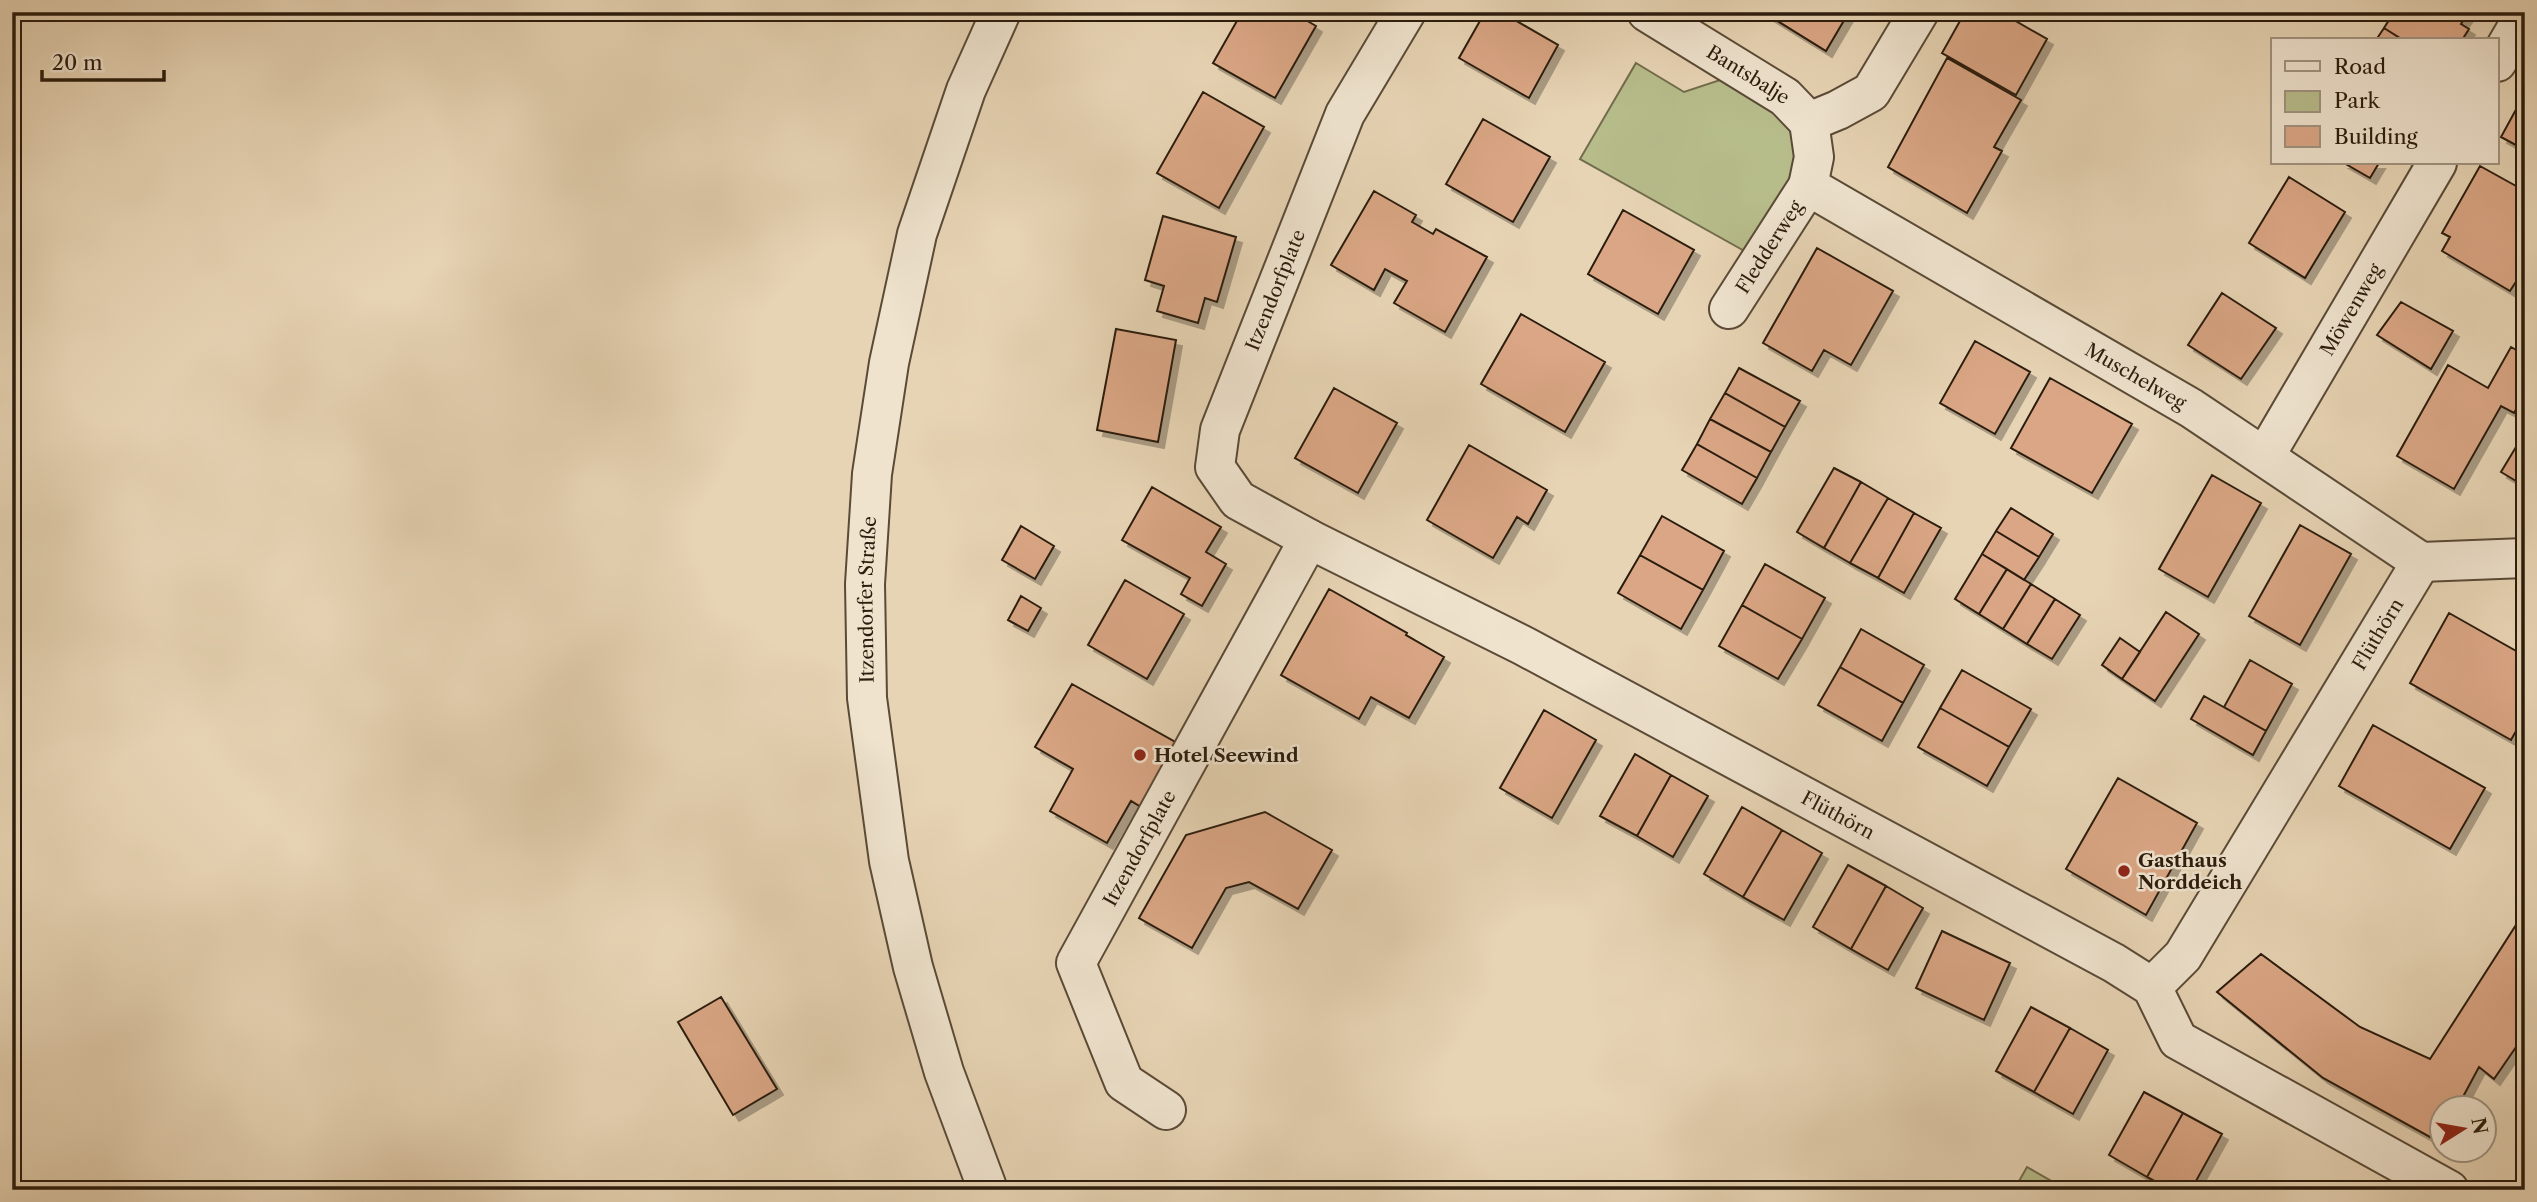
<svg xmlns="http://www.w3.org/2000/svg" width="2537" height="1202" font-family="'Libre Caslon Text',serif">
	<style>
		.green { fill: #b7bc8b; stroke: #716c4c; stroke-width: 2 }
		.building { fill: #daa685; stroke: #2b1c0d; stroke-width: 2; filter: url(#shadow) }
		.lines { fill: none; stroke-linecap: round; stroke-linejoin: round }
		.minor-casing { stroke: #5a4a37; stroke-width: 42 }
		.minor { stroke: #efe3ce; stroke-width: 38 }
		.poi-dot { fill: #8f2418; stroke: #efe3ce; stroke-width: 2.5 }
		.labels { text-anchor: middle; stroke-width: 5; stroke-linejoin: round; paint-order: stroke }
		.street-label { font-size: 19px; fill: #2b1c0d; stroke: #efe3ce }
		.poi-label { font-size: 19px; font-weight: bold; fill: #2b1c0d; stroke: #efe3ce; text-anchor: start }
	</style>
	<defs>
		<filter id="shadow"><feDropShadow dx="6" dy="6" stdDeviation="0" flood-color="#0004"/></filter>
	</defs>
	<rect width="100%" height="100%" fill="#e7d4b4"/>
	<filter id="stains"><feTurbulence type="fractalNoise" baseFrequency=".00286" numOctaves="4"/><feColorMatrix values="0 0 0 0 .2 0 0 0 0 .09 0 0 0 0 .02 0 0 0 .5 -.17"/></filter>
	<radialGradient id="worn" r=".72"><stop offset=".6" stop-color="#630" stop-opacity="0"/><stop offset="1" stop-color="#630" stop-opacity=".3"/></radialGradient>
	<path class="green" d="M1636,63L1684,92L1723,79L1778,111L1796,138L1799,171L1748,253L1580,159Z
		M2027,1167L2067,1190H2014Z"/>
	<path class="building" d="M1242,12H1292L1316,26L1275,98L1213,63Z
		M1485,12H1501L1558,45L1529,98L1459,58Z
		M1763,12H1849L1826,51Z
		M1965,12H2000L2047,39L2016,95L1942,53Z
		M2394,12H2469L2461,24L2469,29L2462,40H2403L2384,28Z
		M2384,28L2403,40H2376Z
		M1947,58L2021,100L1994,147L2002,151L1967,213L1888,167Z
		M1203,92L1264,127L1219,208L1157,173Z
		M2525,93V150L2501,137Z
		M1483,119L1550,157L1513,222L1446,184Z
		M2344,163H2379L2370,178Z
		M2480,166L2525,191V285L2517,280L2510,291L2442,251L2450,237L2442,233Z
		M2289,177L2345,212L2305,278L2249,243Z
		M1374,191L1416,215L1412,222L1433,234L1436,229L1487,257L1445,332L1394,303L1407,281L1385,269L1374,290L1331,265Z
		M1623,210L1694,250L1658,314L1588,274Z
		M1163,216L1236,237L1217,302L1205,298L1198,323L1157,311L1164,286L1145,280Z
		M1817,248L1893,291L1851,365L1824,350L1812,371L1763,343Z
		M2222,293L2276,328L2241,379L2188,345Z
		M2401,302L2453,331L2431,369L2377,335Z
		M1521,314L1605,362L1565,432L1481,384Z
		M1116,329L1176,340L1158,442L1097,430Z
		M1975,341L2030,372L1995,434L1940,403Z
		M2511,347L2525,355V394L2514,413L2501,406L2454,489L2397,456L2448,365L2488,388Z
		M1739,368L1800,401L1785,427L1725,393Z
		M2050,378L2132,424L2092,493L2011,448Z
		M1334,388L1397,423L1358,493L1295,458Z
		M1725,393L1785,427L1771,452L1710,419Z
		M1710,419L1771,452L1757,478L1697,444Z
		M2525,432V467L2516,481L2501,472Z
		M1697,444L1757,478L1742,504L1682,470Z
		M1469,445L1547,490L1528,524L1517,517L1493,558L1427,520Z
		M1834,468L1861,482L1824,548L1797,532Z
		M2212,475L2261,503L2208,597L2159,569Z
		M1861,482L1888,498L1850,563L1824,548Z
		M1152,487L1221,527L1206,552L1226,564L1202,606L1181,594L1190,578L1122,540Z
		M1888,498L1914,513L1878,578L1850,563Z
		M2011,508L2053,534L2039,557L1996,531Z
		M1914,513L1941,528L1904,593L1878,578Z
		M1662,516L1724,551L1703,590L1640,555Z
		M2300,525L2351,554L2300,645L2249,616Z
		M1021,526L1054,546L1035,579L1002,560Z
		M1996,531L2039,557L2024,580L1982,554Z
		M1982,554L2007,569L1979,614L1955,599Z
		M1640,555L1703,590L1681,629L1618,593Z
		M1765,564L1825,598L1802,639L1742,605Z
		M2007,569L2031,584L2003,629L1979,614Z
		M1125,580L1184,614L1147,679L1088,645Z
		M2031,584L2055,599L2027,644L2003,629Z
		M1329,589L1407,633L1406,635L1444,657L1409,718L1371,697L1359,719L1281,675Z
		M1021,596L1041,608L1028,631L1008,620Z
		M2055,599L2080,615L2052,659L2027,644Z
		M1742,605L1802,639L1778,679L1719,646Z
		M2166,612L2199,634L2155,701L2122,679Z
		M2449,613L2525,656V715L2511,740L2410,683Z
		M1861,629L1924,665L1903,703L1840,667Z
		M2120,638L2140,652L2122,679L2102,665Z
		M2250,660L2292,684L2266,731L2224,707Z
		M1840,667L1903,703L1882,741L1818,705Z
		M1962,670L2031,709L2009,747L1940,708Z
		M1072,684L1177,743L1141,807L1131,801L1107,843L1050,811L1073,769L1035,747Z
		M2204,696L2266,731L2253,755L2191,719Z
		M1940,708L2009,747L1987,786L1918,747Z
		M1544,710L1596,740L1552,818L1500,788Z
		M2373,725L2485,788L2450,849L2339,786Z
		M1635,754L1671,775L1637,836L1600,816Z
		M1671,775L1708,796L1673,857L1637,836Z
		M2118,778L2197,823L2146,915L2066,869Z
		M1742,807L1782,830L1743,897L1704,874Z
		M1265,812L1332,850L1298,909L1249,882L1226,888L1192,948L1139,918L1186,835Z
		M1782,830L1822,853L1784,920L1743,897Z
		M1848,865L1886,886L1851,949L1813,927Z
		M1886,886L1923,908L1888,970L1851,949Z
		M2525,911V1034L2494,1079L2479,1067L2457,1108H2442V1134L2439,1142L2323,1078L2217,992L2261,954L2360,1027L2430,1059Z
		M1942,931L2010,963L1984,1020L1916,988Z
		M721,997L777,1089L733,1115L678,1022Z
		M2031,1007L2070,1028L2034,1092L1996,1071Z
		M2070,1028L2108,1050L2073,1114L2034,1092Z
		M2144,1092L2183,1113L2147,1177L2109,1155Z
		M2183,1113L2222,1134L2191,1190H2171L2147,1177Z"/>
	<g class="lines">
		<g class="minor-casing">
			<g id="minor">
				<path id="s1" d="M1406,12L1345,114L1220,430L1215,467L1238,500L1309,539L1524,646L2114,963L2152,987L2178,1040L2449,1190"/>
				<path id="s2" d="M1647,12L1785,97L1809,122"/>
				<path d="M2497,62L2525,14"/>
				<path id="s3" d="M1809,122L1814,157L1808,186L2191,408L2421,562L2525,558"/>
				<path d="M1809,122L1838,110L1871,92L1919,12"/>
				<path id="s4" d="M1729,309L1808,186"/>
				<path id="s5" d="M2265,456L2437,163"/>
				<path id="s6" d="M2152,987L2183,956L2421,562"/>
				<path id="s7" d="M1166,1110L1124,1082L1076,963L1309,539"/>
				<path id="s8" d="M988,1190L944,1072L913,967L889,861L867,698L865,584L872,474L889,363L917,234L966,90L1001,12"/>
			</g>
		</g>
		<use href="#minor" class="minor"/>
	</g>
	<g class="poi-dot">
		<circle cx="1140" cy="755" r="7"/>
		<circle cx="2124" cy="871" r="7"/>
	</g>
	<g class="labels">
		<g class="street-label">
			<text dy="7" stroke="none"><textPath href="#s2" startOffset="119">Bantsbalje</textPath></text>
			<text dy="7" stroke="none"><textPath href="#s4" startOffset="74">Fledderweg</textPath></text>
			<text transform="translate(1275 290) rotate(-68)" y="7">Itzendorfplate</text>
			<text dy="7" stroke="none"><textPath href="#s5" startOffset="170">Möwenweg</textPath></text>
			<text dy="7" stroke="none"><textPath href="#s3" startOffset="444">Muschelweg</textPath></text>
			<text dy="7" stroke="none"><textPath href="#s8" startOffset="607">Itzendorfer Straße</textPath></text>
			<text dy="7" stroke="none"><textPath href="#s6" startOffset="420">Flüthörn</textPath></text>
			<text dy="7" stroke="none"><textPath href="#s1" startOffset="1214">Flüthörn</textPath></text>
			<text dy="7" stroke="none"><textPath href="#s7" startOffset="310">Itzendorfplate</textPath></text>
		</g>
		<g class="poi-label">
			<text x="1154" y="762">Hotel Seewind</text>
			<text x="2138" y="867">Gasthaus<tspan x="2138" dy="22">Norddeich</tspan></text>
		</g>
	</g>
	<rect width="2537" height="1202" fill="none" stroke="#e7d4b4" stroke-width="42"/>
	<rect x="14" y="14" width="2509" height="1174" fill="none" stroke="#2b1c0d" stroke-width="3.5"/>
	<rect x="21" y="21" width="2495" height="1160" fill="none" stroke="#2b1c0d" stroke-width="2"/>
	<rect x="2271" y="38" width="228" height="126" fill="#efe3ce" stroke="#a19381" stroke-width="2"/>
	<rect x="2285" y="61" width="35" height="10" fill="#efe3ce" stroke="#a19381" stroke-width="2"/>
	<text x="2334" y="74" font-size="21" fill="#2b1c0d">Road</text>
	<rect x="2285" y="91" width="35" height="21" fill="#b7bc8b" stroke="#a19381" stroke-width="2"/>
	<text x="2334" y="108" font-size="21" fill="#2b1c0d">Park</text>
	<rect x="2285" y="126" width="35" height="21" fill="#daa685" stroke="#a19381" stroke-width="2"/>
	<text x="2334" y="144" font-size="21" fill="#2b1c0d">Building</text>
	<g transform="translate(2463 1129) rotate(79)"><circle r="33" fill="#efe3ce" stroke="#a19381" stroke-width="2"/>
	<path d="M0-5L12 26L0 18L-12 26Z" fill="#8f2418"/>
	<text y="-10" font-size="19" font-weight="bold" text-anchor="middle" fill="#2b1c0d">N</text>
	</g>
	<path d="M42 70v10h122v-10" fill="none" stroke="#2b1c0d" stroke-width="3.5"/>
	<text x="52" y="70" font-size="21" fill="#2b1c0d" stroke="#efe3ce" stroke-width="5" paint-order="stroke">20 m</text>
	<rect width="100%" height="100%" filter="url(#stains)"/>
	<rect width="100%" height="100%" fill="url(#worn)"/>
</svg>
